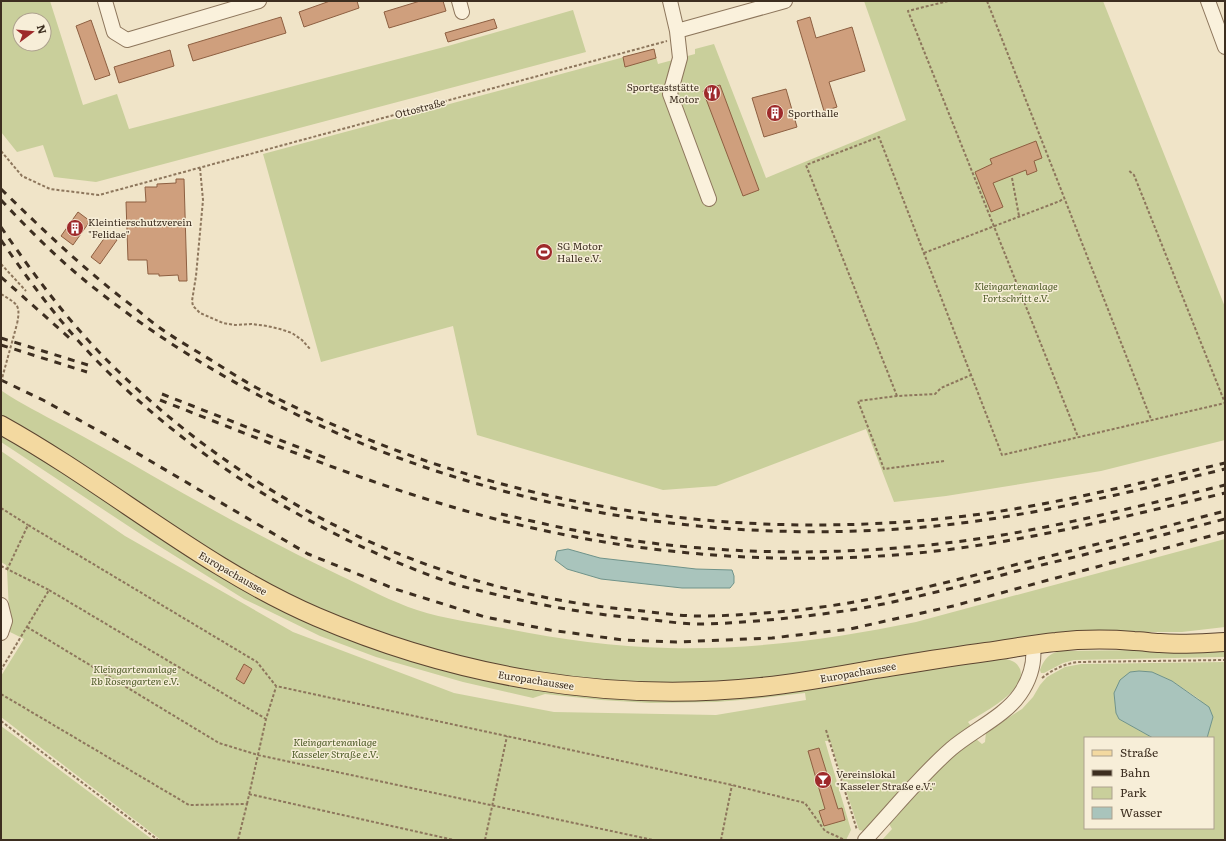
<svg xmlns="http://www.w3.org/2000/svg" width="1226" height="841" font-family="Literata,serif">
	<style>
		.green { fill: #c9cf9b; fill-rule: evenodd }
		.water { fill: #a9c4bc; stroke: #6f938a }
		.building { fill: #cf9f7d; stroke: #8d5f41 }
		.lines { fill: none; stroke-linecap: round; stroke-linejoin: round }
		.minor-casing { stroke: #8d765c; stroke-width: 16 }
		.major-casing { stroke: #5b4430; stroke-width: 20 }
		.path { stroke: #8d765c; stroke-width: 2; stroke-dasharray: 3 2; stroke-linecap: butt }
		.minor { stroke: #faf1dc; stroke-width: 14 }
		.major { stroke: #f3d9a0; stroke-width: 18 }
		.rail { stroke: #3d2e20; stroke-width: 3; stroke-dasharray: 7 7; stroke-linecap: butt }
		.path-bridge { stroke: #8d765c; stroke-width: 2; stroke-dasharray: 3 2; stroke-linecap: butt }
		.labels { text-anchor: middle; stroke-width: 3; stroke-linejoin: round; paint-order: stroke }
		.poi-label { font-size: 10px; fill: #3d2e20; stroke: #f7eed8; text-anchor: start }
		.street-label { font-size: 10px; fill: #3d2e20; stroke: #f7eed8 }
		.park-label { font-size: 10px; font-style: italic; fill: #4d5a26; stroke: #f7eed8 }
	</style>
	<rect width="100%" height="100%" fill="#f0e4c8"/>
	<path class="green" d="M1,1H50L83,105L117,94L129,129L448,46L573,10L586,52L96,182L54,177L43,145L17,152L1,132ZM20,20H44V44H20Z
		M864,1H1103L1225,307V440L1101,471L946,496L894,502L866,429L716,486L663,490L477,435L453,326L321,362L263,154L654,49L658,64L695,54V49L714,44L766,178L906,120Z
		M2,391C21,404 42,414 62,425C92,441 122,458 151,475C214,511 276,545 341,576C365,587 392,602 417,610C445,619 475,623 503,628C557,639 613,647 668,648C752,650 834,639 916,622L1225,539V627L1182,632H1115L830,672L693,686L537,676L409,646L263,585L1,419Z
		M1,432L284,608L598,695L946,666L1005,659C1011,660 1017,662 1020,669C1028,690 983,713 968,722L971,726L864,831L859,830L857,824L830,741H825L851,830L846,840H161L1,717V676L24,639L10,632L7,570L6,565L1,562V451L125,536L293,632L454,693L554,712L716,715L806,700L805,693L753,699L716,702L650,703L601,700L545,694L533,698L463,682L376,657L320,636L244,599L151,541L1,442Z
		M1225,649V657L1074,660L1063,663L1044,673H1041L1040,670C1044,659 1049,653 1061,651Z
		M1225,662V840H882L892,829L888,822L938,766L976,739L982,744L985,742L986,732L1022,709L1033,697L1040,685L1047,677L1065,667L1081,664ZM1139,671L1152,672L1172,681L1199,699L1213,717L1207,738H1213V828H1085V738H1153L1119,719L1116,713L1114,693L1130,672Z
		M1,726L16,737L153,840H1Z"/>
	<path class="water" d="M568,549L600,558L696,569L732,570L734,576V583L730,588H682L601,579L567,569L555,560L557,551Z
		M1139,671L1152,672L1172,681L1209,707L1213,717L1207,738H1153L1119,719L1116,713L1114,693L1120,680L1130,672Z"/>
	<path class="building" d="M330,1H357L359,8L304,27L299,12Z
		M420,1H443L446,11L389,28L384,12Z
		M281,17L286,33L193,61L188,45Z
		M810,17L816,38L852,27L865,71L829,82L837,107L824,111L797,21Z
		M494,19L497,28L448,42L445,33Z
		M91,20L110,75L95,80L76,26Z
		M654,49L656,58L625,67L623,57Z
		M170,50L174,66L119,83L114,67Z
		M720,85L759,190L743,196L703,91Z
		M786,89L797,127L764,137L752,98Z
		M1036,141L1042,158L1034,161L1037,171L1027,175L1026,170L993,183L1003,207L991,212L975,172L992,164L990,159Z
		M176,179H184L187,281H179L178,275L159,276V274H148L147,260H128L126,202H146L145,187H157V184L176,183Z
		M78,212L90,221L73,245L61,236Z
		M109,234L117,240L100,264L91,257L103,240Z
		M244,664L252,669L244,684L236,679Z
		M819,748L838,809L842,808L845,820L824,826L819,811L825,809L808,751Z"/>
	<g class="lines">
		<g class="minor-casing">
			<path id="minor" d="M105,1L114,32L127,40L259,1
				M459,1L462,12
				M670,1L677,31L680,58L670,94L709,199
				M1208,1L1225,47
				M677,31L785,1
				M1,605L5,621L1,633
				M865,840C893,810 921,775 951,749C972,731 1005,716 1020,694C1031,678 1035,663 1033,645"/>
		</g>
		<g class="major-casing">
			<path id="major" d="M1,425C109,485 203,568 317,617C457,677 609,703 761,687C800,683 838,676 876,669C913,663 949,657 986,652C1009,649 1033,644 1056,642C1082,639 1109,639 1134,641C1143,641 1151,643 1160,643C1182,645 1203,643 1225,642"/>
		</g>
		<path class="path" d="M948,1L908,11L1078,437
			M987,1L1151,419
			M1,151L22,176L50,189L99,195L667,41
			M200,168L203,200L196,276L192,301L193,306L200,313L223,323L235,325L251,324L267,326L280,329L292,333L302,340L310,349
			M1012,178L1019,216
			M924,253L1060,201L1064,198
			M1,264L26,291
			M1,294C17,304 21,304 17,324
			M897,396L806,165L879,137L1002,455L1225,403L1134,175L1128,170
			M944,461L884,469L858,401L897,396L935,394L941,388L971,375
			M1,508L28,525
			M1,566L49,590L1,670
			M7,570L28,525L257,662L276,686L732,785L805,803L825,831L845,840
			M49,590L266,719
			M27,627L219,743L258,755L653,840
			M1042,678C1052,670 1064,664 1077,662L1225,660
			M1,694L189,805L247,804L238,840
			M1,721L158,840
			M826,730L857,830
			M249,794L454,840
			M247,804L266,719L276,687
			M485,840L507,736
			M721,840L732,785"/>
		<use href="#minor" class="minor"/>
		<use href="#major" class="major"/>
		<path class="rail" d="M1,189C44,231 87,272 135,308C145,316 155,325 166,332C179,341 193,349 206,357C223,367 240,379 257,388C468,499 702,542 938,519C1035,510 1131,485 1225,463
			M1,200C31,232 63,264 98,291C324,468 614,548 899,529C1010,522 1118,495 1225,469
			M1,227C36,278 73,328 118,371C258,507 437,592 632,610C654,612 677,616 700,616C721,616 741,615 762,613C849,608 934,586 1018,564C1087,547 1156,529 1225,511
			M1,240C33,287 68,333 109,373C206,468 323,538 451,583C466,588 482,591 498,595C540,605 583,613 626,617C653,619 681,625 708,624C756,622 804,617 851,610C910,600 968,584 1025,569C1092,553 1159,536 1225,519
			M1,277L74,342
			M1,338L88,365
			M1,345L87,372
			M1,380L43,400L108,436L308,554L395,589L485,617L550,630L623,640L676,642L772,638L850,629L953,606L1225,532
			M162,394L331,460
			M160,400C288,450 416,504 551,532C674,558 803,565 928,552C1029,541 1127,516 1225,493
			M501,514C528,520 556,527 584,532C632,542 681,547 730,550C817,555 905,550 991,537C1070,524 1148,504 1225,485"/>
		<path class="path-bridge" d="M1,382L17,324"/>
	</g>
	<defs>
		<g id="restaurant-disc" transform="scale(0.9)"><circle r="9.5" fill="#9e2a2b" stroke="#f7eed8"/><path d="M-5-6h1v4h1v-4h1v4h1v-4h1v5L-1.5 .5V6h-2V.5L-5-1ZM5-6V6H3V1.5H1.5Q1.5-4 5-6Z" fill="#fff"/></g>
		<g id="building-disc" transform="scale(0.9)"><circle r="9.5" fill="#9e2a2b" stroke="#f7eed8"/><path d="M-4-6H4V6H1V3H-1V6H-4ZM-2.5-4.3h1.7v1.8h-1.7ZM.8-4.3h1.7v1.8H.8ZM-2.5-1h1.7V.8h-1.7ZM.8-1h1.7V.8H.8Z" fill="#fff"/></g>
		<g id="stadium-disc" transform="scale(0.9)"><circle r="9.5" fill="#9e2a2b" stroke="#f7eed8"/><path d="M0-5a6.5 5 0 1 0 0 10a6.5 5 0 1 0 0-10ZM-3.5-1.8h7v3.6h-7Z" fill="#fff"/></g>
		<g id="bar-disc" transform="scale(0.9)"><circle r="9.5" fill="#9e2a2b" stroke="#f7eed8"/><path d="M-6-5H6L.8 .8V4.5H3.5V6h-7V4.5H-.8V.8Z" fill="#fff"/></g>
	</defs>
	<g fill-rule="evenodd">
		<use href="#restaurant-disc" x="712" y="93"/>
		<use href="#building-disc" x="775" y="113"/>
		<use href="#building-disc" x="75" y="228"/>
		<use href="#stadium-disc" x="544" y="252"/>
		<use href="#bar-disc" x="823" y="780"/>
	</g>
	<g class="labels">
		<g class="poi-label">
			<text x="699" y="91" text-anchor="end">Sportgaststätte<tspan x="699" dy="12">Motor</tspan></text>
			<text x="788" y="117">Sporthalle</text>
			<text x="88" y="226">Kleintierschutzverein<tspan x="88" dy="12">"Felidae"</tspan></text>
			<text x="557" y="250">SG Motor<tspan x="557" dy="12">Halle e.V.</tspan></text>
			<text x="836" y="778">Vereinslokal<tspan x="836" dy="12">"Kasseler Straße e.V."</tspan></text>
		</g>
		<g class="street-label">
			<text transform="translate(420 108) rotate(-15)" y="4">Ottostraße</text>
			<text transform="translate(233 573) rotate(30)" y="4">Europachaussee</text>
			<text transform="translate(858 672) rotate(-10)" y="4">Europachaussee</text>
			<text transform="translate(536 680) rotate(9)" y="4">Europachaussee</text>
		</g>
		<g class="park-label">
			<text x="1016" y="290">Kleingartenanlage<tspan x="1016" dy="12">Fortschritt e.V.</tspan></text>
			<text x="135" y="673">Kleingartenanlage<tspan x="135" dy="12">Rb Rosengarten e.V.</tspan></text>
			<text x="335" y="746">Kleingartenanlage<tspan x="335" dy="12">Kasseler Straße e.V.</tspan></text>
		</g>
	</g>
	<rect width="1226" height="841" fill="none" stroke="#3d2e20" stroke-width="4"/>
	<rect x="1084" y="737" width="130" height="92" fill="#f7eed8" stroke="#ada18e"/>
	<rect x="1092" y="750" width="20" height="6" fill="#f3d9a0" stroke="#ada18e"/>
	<text x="1120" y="757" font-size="12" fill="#3d2e20">Straße</text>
	<rect x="1092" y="770" width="20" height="6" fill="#3d2e20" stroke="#ada18e"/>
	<text x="1120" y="777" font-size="12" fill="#3d2e20">Bahn</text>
	<rect x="1092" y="787" width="20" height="12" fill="#c9cf9b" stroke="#ada18e"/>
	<text x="1120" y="797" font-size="12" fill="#3d2e20">Park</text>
	<rect x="1092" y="807" width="20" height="12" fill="#a9c4bc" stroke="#ada18e"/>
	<text x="1120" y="817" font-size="12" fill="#3d2e20">Wasser</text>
	<g transform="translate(32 32) rotate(74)"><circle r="19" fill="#f7eed8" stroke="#ada18e"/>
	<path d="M0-3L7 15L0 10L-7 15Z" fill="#9e2a2b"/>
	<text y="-6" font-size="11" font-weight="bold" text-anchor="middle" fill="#3d2e20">N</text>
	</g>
</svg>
